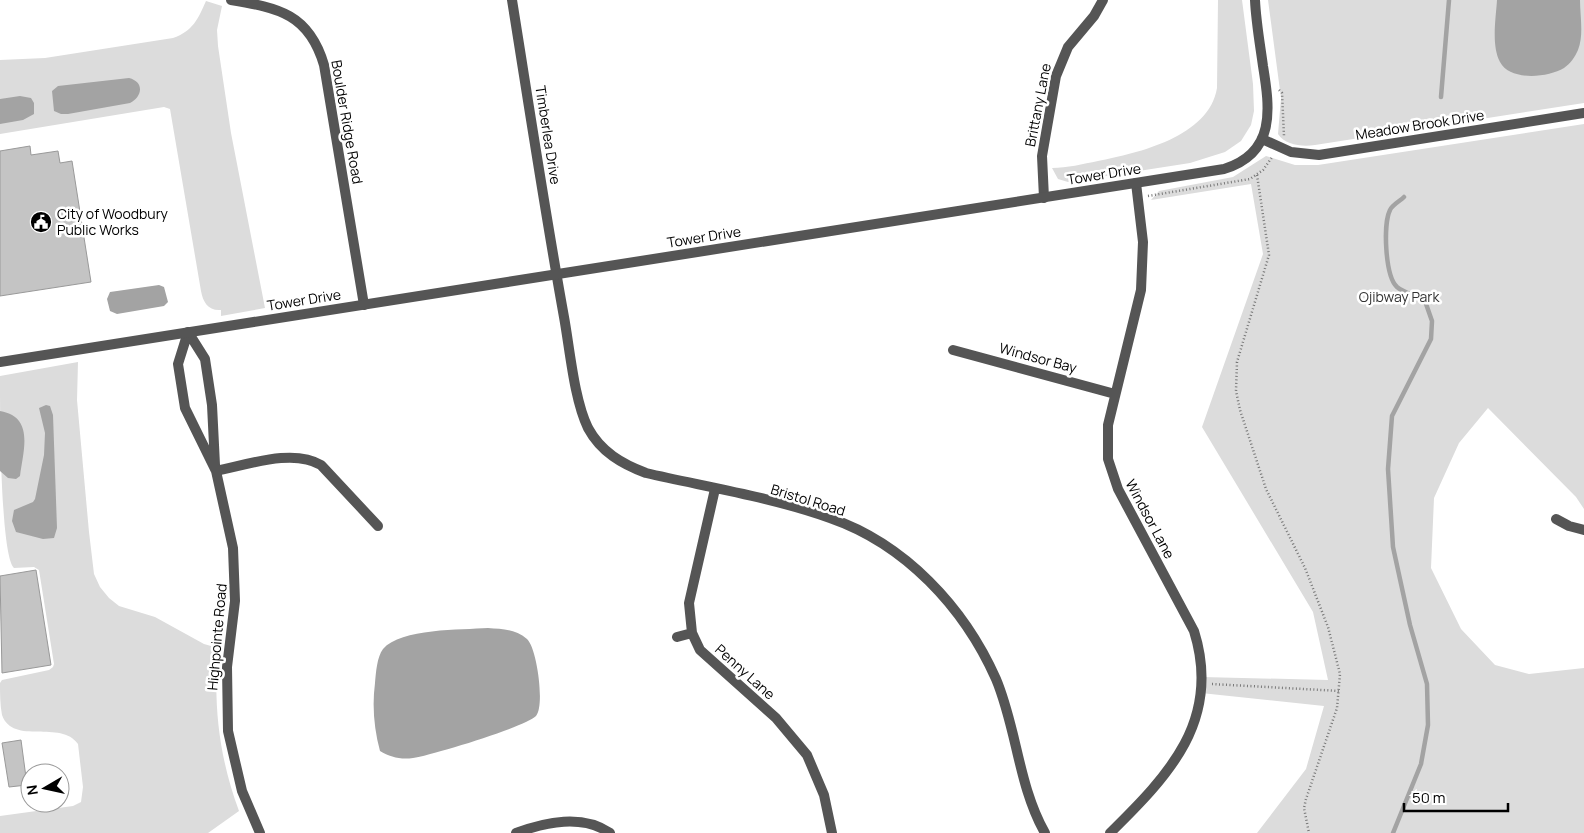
<svg xmlns="http://www.w3.org/2000/svg" width="1584" height="833" font-family="Manrope,sans-serif">
	<style>
		.green { fill: #dcdcdc }
		.water { fill: #a3a3a3 }
		.lines { fill: none; stroke-linecap: round; stroke-linejoin: round }
		.stream { stroke: #a3a3a3; stroke-width: 4.5 }
		.building { fill: #c4c4c4; stroke: #999 }
		.path { stroke: #777; stroke-width: 2.5; stroke-dasharray: 1 2.5; stroke-linecap: butt }
		.minor { stroke: #555; stroke-width: 10 }
		.tertiary { stroke: #555; stroke-width: 10 }
		.labels { text-anchor: middle; stroke-width: 5; stroke-linejoin: round; paint-order: stroke }
		.street-label { font-size: 14px; fill: #000; stroke: #fff }
		.poi-label { font-size: 14px; fill: #000; stroke: #fff; text-anchor: start }
		.park-label { font-size: 14px; fill: #333; stroke: #fff }
	</style>
	<rect width="100%" height="100%" fill="#fff"/>
	<path class="green" d="M1218,0H1242L1253,84L1254,111L1251,125L1241,141L1225,152L1190,163L1068,182L1058,179L1052,168C1067,168 1083,164 1098,161C1138,153 1209,137 1217,88Z
		M1268,0H1584V103L1315,145C1302,147 1285,145 1278,134L1281,98Z
		M206,1L222,6L217,30L218,46L231,133L265,308L221,316V310C208,311 203,302 201,291L170,109L164,107L0,134V60L45,58L173,38C193,31 198,19 206,1Z
		M1584,124V509L1576,497L1488,408L1459,443L1434,498L1431,568L1461,629L1495,665L1529,674L1584,668V833H1257L1306,769L1324,706L1201,693L1202,677L1328,680L1313,612L1202,427L1263,254L1251,184L1151,200L1159,191L1233,177L1266,156L1295,165H1318Z
		M78,362L77,400L89,532L94,574L100,587L109,598L119,606L155,617L204,644L218,648C213,705 219,757 239,811L208,833H0V816L73,806L81,802L83,787L78,744C61,719 13,746 2,715C0,705 0,693 0,683L2,680L49,670L53,667L54,664L39,570L34,567L14,568C0,555 0,406 0,376Z"/>
	<path class="water" d="M1497,0H1580C1580,16 1584,35 1578,50C1575,57 1570,64 1564,68C1547,78 1510,81 1500,62C1491,45 1496,18 1497,0Z
		M129,78C145,82 142,97 130,103L68,114H61L54,111L52,91L58,86Z
		M20,96L31,98L34,103V114L23,120L0,124V99Z
		M159,285L164,287L168,302L164,306L117,314L110,311L107,299L110,292Z
		M46,405L50,406L53,415L57,528L54,538L43,539L16,532L12,521L14,510L33,502L35,499L44,455L45,433L39,408Z
		M0,411C35,417 23,451 20,476L16,479L8,478L0,471Z
		M488,628C502,629 515,629 527,639C537,648 545,706 536,716C525,727 432,755 413,758C401,760 390,757 380,751C374,729 372,706 375,683C376,672 377,657 383,649C401,628 461,630 488,628Z"/>
	<g class="lines">
		<path class="stream" d="M1441,97L1449,0
			M1393,833L1421,764L1428,725L1427,684L1410,625L1393,547L1388,469L1392,416L1431,339L1432,321L1425,301C1417,296 1404,293 1397,287C1385,276 1383,224 1390,210C1392,205 1400,201 1404,197"/>
	</g>
	<path class="building" d="M30,146L31,155L58,151L60,163L72,161L91,282L0,296V151Z
		M36,570L51,665L2,673L0,576Z
		M21,740L27,785L9,787L2,743Z"/>
	<g class="lines">
		<path class="path" d="M1279,90L1282,93L1284,136
			M1257,175L1269,255L1237,362L1236,391L1240,410L1266,489L1305,568L1328,627L1340,674L1337,708L1306,799L1304,808L1309,833
			M1148,196L1250,179L1263,170L1273,156
			M1212,684L1340,691"/>
		<path class="minor" d="M231,0C279,8 309,14 324,65L364,305
			M512,0C529,106 545,212 564,317C570,350 574,399 588,428C601,452 622,464 646,473C707,487 771,497 830,518C905,544 964,607 996,679C1017,729 1018,785 1045,833
			M1262,139L1291,152L1319,155L1584,113
			M1044,198L1042,156L1056,76L1068,47L1094,16L1103,0
			M188,332L178,364L185,408L216,471L233,548L235,601L227,667L228,731L242,791L260,833
			M188,332L205,359L212,405L215,465
			M953,350L1115,394
			M216,471C247,465 293,448 321,465L378,526
			M715,489L689,603L692,633L700,650L776,718L807,755L824,795L832,833
			M1556,519L1569,526L1584,530
			M677,637L692,633
			M516,833C546,822 582,814 610,833
			M1110,833C1169,775 1222,720 1194,631L1118,489L1108,459V425L1141,290L1143,242L1136,183"/>
		<path class="tertiary" d="M0,362L1224,169C1276,153 1270,109 1263,66C1260,44 1256,22 1255,0"/>
	</g>
	<defs>
		<g id="civic-disc" transform="scale(1.125)"><circle r="9.5" fill="#000" stroke="#fff"/><path d="M-.6-6.5H3V-4.5H.6V-3L4-1V1h2V6H-6V1h2V-1L-.6-3ZM-1.2 2.5V6h2.4V2.5Z" fill="#fff"/></g>
	</defs>
	<g fill-rule="evenodd">
		<use href="#civic-disc" x="41" y="222"/>
	</g>
	<g class="labels">
		<g class="street-label">
			<text transform="translate(1038 105) rotate(-79)" y="5">Brittany Lane</text>
			<text transform="translate(347 122) rotate(80)" y="5">Boulder Ridge Road</text>
			<text transform="translate(1420 125) rotate(-9)" y="5">Meadow Brook Drive</text>
			<text transform="translate(548 135) rotate(81)" y="5">Timberlea Drive</text>
			<text transform="translate(1104 174) rotate(-9)" y="5">Tower Drive</text>
			<text transform="translate(704 237) rotate(-9)" y="5">Tower Drive</text>
			<text transform="translate(304 300) rotate(-9)" y="5">Tower Drive</text>
			<text transform="translate(1038 358) rotate(15)" y="5">Windsor Bay</text>
			<text transform="translate(808 500) rotate(17)" y="5">Bristol Road</text>
			<text transform="translate(1150 519) rotate(62)" y="5">Windsor Lane</text>
			<text transform="translate(217 637) rotate(-85)" y="5">Highpointe Road</text>
			<text transform="translate(745 672) rotate(42)" y="5">Penny Lane</text>
		</g>
		<g class="poi-label">
			<text x="57" y="219">City of Woodbury<tspan x="57" dy="16">Public Works</tspan></text>
		</g>
		<g class="park-label">
			<text x="1399" y="302">Ojibway Park</text>
		</g>
	</g>
	<g transform="translate(45 788) rotate(261)"><circle r="24" fill="#ffffff" stroke="#999999"/>
	<path d="M0-4L9 19L0 12L-9 19Z" fill="#000000"/>
	<text y="-8" font-size="14" font-weight="bold" text-anchor="middle" fill="#000000">N</text>
	</g>
	<path d="M1404 803v8h104v-8" fill="none" stroke="#000000" stroke-width="2.5"/>
	<text x="1412" y="803" font-size="15" fill="#000000" stroke="#ffffff" stroke-width="4" paint-order="stroke">50 m</text>
</svg>
